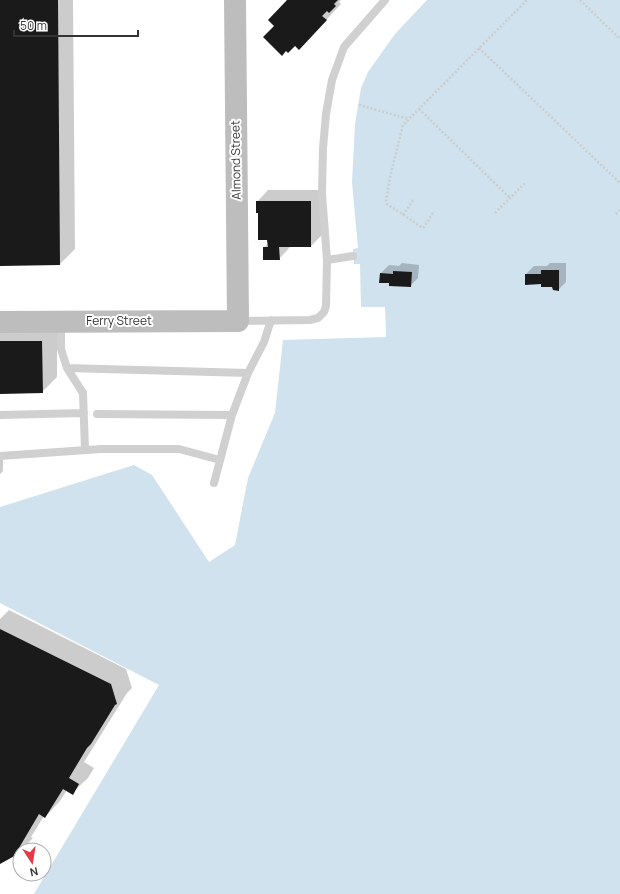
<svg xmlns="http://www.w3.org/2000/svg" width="620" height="894" font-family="Manrope,sans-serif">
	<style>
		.water { fill: #cfe2ee }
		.shadow { fill: #0003 }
		.building { fill: #1a1a1a }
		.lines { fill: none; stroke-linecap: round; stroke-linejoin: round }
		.path { stroke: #cdcdcd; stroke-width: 2.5; stroke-dasharray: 2 2; stroke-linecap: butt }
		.lane { stroke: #d0d0d0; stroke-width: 8 }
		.secondary { stroke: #bdbdbd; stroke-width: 22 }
		.labels { text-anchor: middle; stroke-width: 4; stroke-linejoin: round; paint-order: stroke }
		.street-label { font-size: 12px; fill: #333; stroke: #fff }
	</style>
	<rect width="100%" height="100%" fill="#fff"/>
	<path class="water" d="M427,0H620V894H34L159,685L0,603V507L134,465L152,475L209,562L235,545L248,478L275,413L283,340L386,337L385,307H361L360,264H354L353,249L358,248L352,182L355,124L361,88L368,72L395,34Z"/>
	<path class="shadow" d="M0,0H73L75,249L60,264L0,265Z
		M289,0H341L339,2L341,4L314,33L275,26Z
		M268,190H323V234L311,246H291L279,259L264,248L268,243L257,202Z
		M402,263L419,265L418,278L410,286L390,282L381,273L389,265L399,266Z
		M550,263H566V282L558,290L553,286L542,283L526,274L534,266H547Z
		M0,326H57V377L42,392L0,393Z
		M0,456H3V471L0,474Z
		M9,610L126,669L132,688L127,693L84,762L94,768L88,778L72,793L67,790L60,801L45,817L44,816L31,837L33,838L18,853L0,863V619Z"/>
	<path class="building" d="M0,0H58L60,265L0,266Z
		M287,0H338L334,4L336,6L329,13L327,11L322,16L327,20L299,50L295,46L288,53L286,51L282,56L263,37L274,26L268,20Z
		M256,201H311V247H279L280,260H263V247H268L267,240H258V213H256Z
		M541,270H559V291L553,290L552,287H541V284L525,285V274H541Z
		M393,271L412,272L411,287L389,286V283H379L380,273L393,274Z
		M0,341H42L43,393L0,394Z
		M0,629L111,684L117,704L115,705L91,744L87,748L69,778L79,784L73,795L63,789L45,818L39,814L16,853L18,854L0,864Z"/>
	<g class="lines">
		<path class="path" d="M580,0L620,39
			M479,48L620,183
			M359,105L409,119
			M419,109L510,198
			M433,213L423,228L387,204L386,201L390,177L403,125L527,0
			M495,213L525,183
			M616,214L620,210
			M403,215L413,200"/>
		<path class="lane" d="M327,260L353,256
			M238,321L310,320L318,318L324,312L326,306L327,260L322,194L323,148L326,114L332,80L344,47L385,0
			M61,323V349L67,368L248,373L264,342L271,320
			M67,368L83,393L85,450
			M97,414L232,415L248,373
			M0,415L84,413
			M0,456L101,449H179L220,460
			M214,483L232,415"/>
		<path class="secondary" d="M0,322L238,321L235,0"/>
	</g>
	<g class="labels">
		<g class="street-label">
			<text transform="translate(236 160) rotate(-91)" y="4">Almond Street</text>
			<text x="119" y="325">Ferry Street</text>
		</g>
	</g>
	<g transform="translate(32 862) rotate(168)"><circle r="19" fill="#ffffff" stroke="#adadad"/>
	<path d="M0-3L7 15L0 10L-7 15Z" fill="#e63946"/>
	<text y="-6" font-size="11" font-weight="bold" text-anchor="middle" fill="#333333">N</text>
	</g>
	<path d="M14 30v6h124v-6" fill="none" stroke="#333333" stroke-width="2"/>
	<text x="20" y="30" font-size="12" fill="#333333" stroke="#ffffff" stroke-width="3" paint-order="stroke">50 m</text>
</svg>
